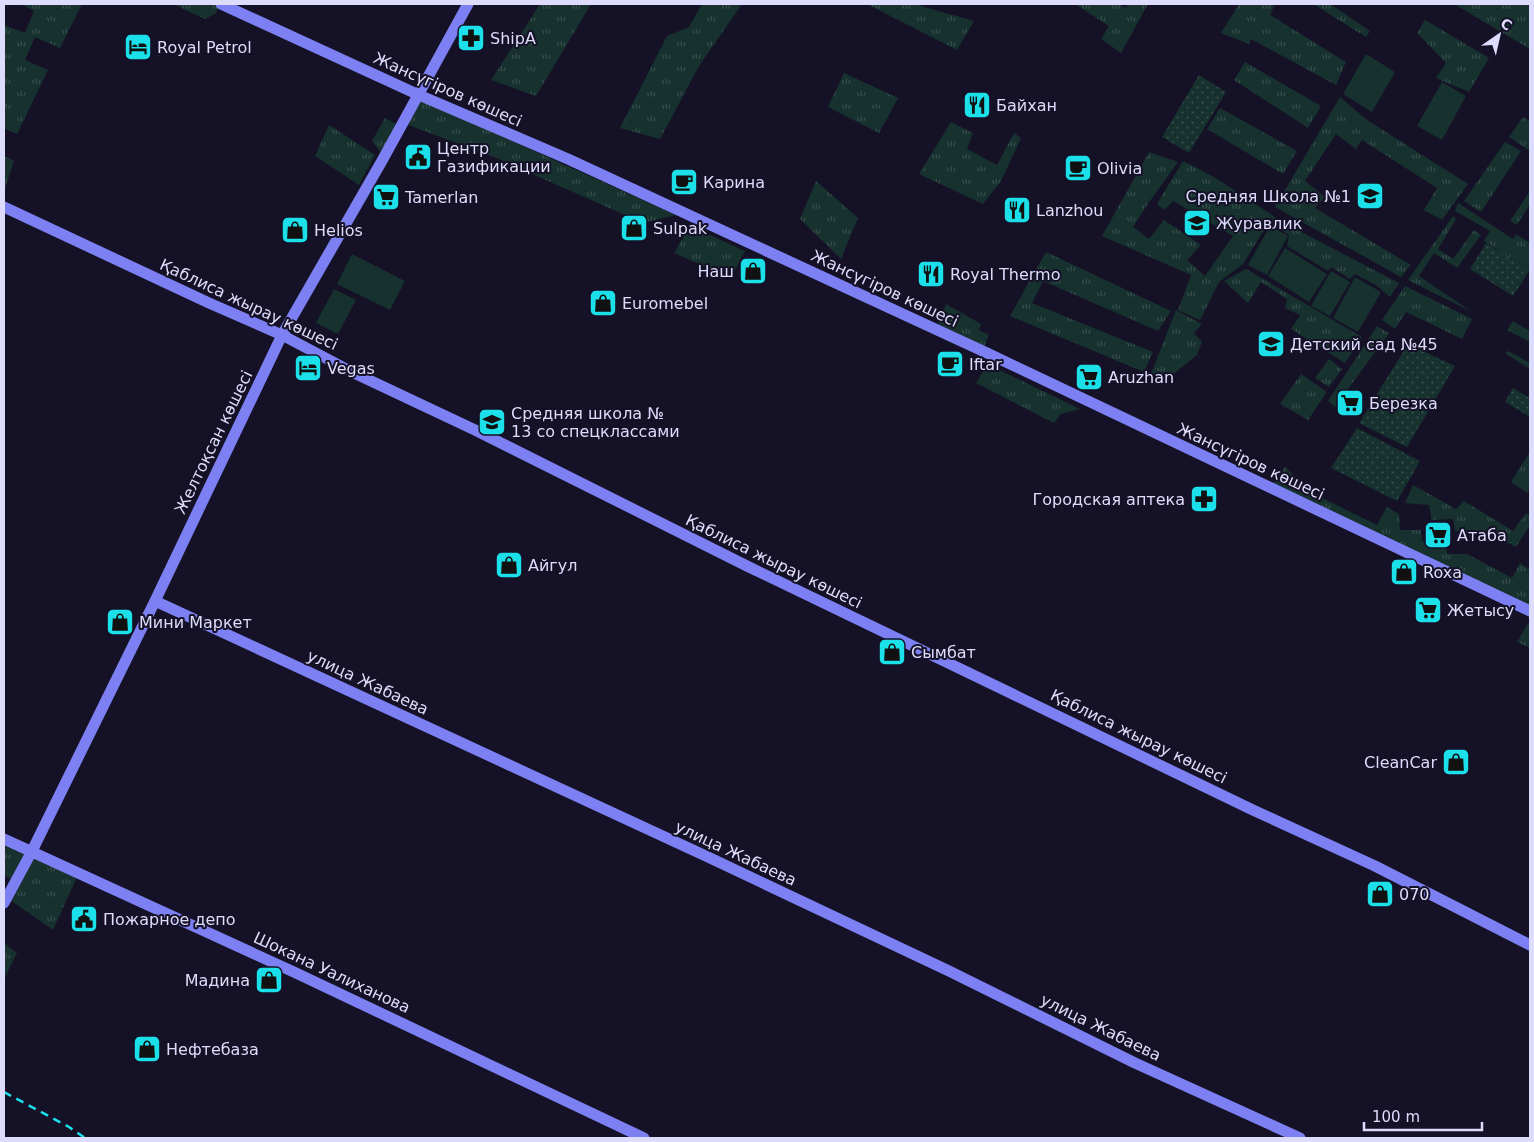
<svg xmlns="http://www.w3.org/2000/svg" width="1534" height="1142" font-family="'DejaVu Sans',sans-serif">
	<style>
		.grass { fill: url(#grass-tufts) }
		.park { fill: url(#park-dots) }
		.garden { fill: #16312e }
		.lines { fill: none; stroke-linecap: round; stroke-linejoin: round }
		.secondary { stroke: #7c80f2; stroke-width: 11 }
		.rail { stroke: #1be0e9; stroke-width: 2.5; stroke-dasharray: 8 6; stroke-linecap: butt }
		.labels { text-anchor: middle; stroke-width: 4; stroke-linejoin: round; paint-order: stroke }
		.poi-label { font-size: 16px; fill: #dedcfc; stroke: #151227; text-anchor: start }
		.street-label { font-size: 16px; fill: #dedcfc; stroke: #151227 }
	</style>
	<defs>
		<pattern id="grass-tufts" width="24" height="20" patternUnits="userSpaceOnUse" patternTransform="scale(1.25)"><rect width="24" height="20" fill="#16312e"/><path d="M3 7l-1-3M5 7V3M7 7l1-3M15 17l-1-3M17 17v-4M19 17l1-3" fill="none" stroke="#374e4d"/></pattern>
		<pattern id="park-dots" width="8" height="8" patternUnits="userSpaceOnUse" patternTransform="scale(1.25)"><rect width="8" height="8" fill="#16312e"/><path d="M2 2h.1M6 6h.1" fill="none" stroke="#374e4d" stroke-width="1.8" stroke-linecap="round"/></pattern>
	</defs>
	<rect width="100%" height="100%" fill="#151227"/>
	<path class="grass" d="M21,4H82L60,48L35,37L25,60L48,70L17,134L4,128V25L25,33L34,11Z
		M173,4H213L220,7L215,14L205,19Z
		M540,4H591L536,96L491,80Z
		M702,4H742L699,66L660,139L620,128L667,36L689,27Z
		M867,4H919L924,7L974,21L957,50Z
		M1075,4H1119L1126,8L1128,4H1148L1121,53L1101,39L1109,26Z
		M1239,4H1275L1270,15L1346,62L1336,85L1251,39L1249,44L1221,33Z
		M1313,4H1330L1370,31L1366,37Z
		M1454,4H1530V49Z
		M1425,20L1489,58L1469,92L1436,78L1446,63L1417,33Z
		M1245,62L1321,106L1308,128L1234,80Z
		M844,73L898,98L879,133L828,107Z
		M1340,97L1367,120L1468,184L1442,220L1424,210L1437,188L1362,140L1356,149L1336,134L1305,181L1325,197L1315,208L1411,265L1401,277L1275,207Z
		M421,100L676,215L643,223L494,157L408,125Z
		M1220,108L1297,151L1283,174L1207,129Z
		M1523,117L1530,121V151L1509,137Z
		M385,118L398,125L383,155L372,141Z
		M951,122L973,133L967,149L997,165L1014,133L1021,138L1001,181L983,204L919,174Z
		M329,125L375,155L359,185L315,156Z
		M1505,142L1521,151L1481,212L1464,201Z
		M1149,152L1178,162L1147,205L1133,227L1149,239L1164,220L1201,245L1187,260L1205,276L1233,236L1173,201L1164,210L1157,204L1183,161L1214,177L1284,223L1399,283L1390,297L1376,285L1355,274L1350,279L1331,267L1328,271L1287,246L1289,235L1272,225V217L1243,264L1219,282L1200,320L1178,310L1191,275L1102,236Z
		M4,156L14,161L4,191Z
		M816,181L858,218L841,259L800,219Z
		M1530,191V204L1517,225L1510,221Z
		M1458,203L1513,239L1516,234L1530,243V266L1528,269L1484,241L1490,231L1455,211Z
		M1453,216L1456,219L1438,249L1453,259L1474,230L1481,235L1457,268L1434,253L1419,276L1472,312L1408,280Z
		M690,226L745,251L731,278L674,253Z
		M1046,252L1171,311L1158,331L1043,281L1032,303L1153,352L1144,372L1010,316Z
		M1246,269L1362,337L1345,363L1291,329L1300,315L1285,308L1287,299L1261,282L1248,303L1224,281Z
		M1405,286L1472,319L1462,339L1406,312L1395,329L1382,320Z
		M946,304L981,324L979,330L989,335L984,347L937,326Z
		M1176,310L1202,324L1194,333L1202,342L1197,355L1166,380L1151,374Z
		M1513,321L1530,331V342L1507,330Z
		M1377,326L1389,333L1335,407L1328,401Z
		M1508,351L1530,363V369L1505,353Z
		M1329,359L1342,369L1329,387L1315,378Z
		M987,364L1080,409L1061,414L1054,423L976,383Z
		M1301,374L1327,392L1308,420L1280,404Z
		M1530,452V488L1527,493L1511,482Z
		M1285,467L1312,493L1377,525L1387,507L1399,514L1400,530H1421L1422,541L1446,542L1447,554H1467L1512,578L1520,563L1530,570V602L1527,607L1272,485Z
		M1413,485L1456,509L1464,501L1513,531L1526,513L1530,515V525L1516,547L1488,533L1455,531L1453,519L1432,520L1429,505L1405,503Z
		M1528,623L1530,625V648L1517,642Z
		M4,842L29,853L12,880L4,875Z
		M33,857L77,877L53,930L10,900Z
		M4,943L17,953L4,979Z"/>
	<path class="park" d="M1199,75L1226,92L1189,153L1162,137Z
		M1486,243L1530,270L1513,296L1470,269Z
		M1408,344L1455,366L1407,447L1359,423Z
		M1513,388L1530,398V417L1505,402Z
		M1357,428L1420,461L1397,501L1331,468Z"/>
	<path class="garden" d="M1366,54L1395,72L1372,112L1343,94Z
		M1442,82L1466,96L1442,140L1417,126Z
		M1270,226L1288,236L1267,275L1248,265Z
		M1285,248L1327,274L1309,302L1268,276Z
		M352,254L405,281L390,310L337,284Z
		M1331,271L1350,282L1330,316L1311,306Z
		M1355,277L1381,292L1358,332L1333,318Z
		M334,289L356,300L338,334L316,323Z"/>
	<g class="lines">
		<path class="secondary" d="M221,4L419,95L568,159L987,353L1530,611
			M4,207L209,303L282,335L352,372L475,430L749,567L1255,811L1375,866L1530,945
			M155,601L708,857L949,971L1135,1063L1300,1138
			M4,839L296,973L644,1138
			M4,903L32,851L155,601L282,335L383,159L468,4"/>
		<path class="rail" d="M4,1092L69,1127L85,1138"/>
	</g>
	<defs>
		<g id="pharmacy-square" transform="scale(1.4375)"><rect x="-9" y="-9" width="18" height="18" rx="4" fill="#1be0e9" stroke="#151227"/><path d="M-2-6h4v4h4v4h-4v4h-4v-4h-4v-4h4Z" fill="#111"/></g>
		<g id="hotel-square" transform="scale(1.4375)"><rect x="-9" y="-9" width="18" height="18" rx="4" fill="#1be0e9" stroke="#151227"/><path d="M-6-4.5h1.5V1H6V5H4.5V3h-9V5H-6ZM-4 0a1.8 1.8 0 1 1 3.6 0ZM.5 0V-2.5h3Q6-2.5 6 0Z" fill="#111"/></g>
		<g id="restaurant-square" transform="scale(1.4375)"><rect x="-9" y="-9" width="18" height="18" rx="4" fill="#1be0e9" stroke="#151227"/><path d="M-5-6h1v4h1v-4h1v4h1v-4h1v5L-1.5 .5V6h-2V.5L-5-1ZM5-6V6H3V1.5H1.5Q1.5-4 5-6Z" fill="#111"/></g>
		<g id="civic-square" transform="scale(1.4375)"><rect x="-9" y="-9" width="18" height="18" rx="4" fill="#1be0e9" stroke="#151227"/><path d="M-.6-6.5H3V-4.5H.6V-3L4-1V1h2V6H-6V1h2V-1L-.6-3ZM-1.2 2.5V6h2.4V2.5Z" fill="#111"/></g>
		<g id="cafe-square" transform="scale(1.4375)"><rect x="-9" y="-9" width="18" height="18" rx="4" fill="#1be0e9" stroke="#151227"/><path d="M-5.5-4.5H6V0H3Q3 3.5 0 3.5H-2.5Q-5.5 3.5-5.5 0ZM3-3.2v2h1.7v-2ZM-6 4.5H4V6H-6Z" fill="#111"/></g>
		<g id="school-square" transform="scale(1.4375)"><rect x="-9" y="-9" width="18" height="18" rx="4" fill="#1be0e9" stroke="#151227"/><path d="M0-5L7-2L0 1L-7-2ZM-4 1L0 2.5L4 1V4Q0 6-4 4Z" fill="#111"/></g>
		<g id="supermarket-square" transform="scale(1.4375)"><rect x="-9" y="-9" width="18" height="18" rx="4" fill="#1be0e9" stroke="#151227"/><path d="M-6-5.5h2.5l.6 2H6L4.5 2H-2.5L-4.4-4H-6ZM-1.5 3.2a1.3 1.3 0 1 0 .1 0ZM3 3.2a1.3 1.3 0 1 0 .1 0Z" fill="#111"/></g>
		<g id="shop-square" transform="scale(1.4375)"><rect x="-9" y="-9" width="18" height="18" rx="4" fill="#1be0e9" stroke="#151227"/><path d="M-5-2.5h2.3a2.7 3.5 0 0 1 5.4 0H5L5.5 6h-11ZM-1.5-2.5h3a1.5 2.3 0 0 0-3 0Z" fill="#111"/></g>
	</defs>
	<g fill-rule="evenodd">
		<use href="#pharmacy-square" x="471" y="38"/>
		<use href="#hotel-square" x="138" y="47"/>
		<use href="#restaurant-square" x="977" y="105"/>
		<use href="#civic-square" x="418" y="157"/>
		<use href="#cafe-square" x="1078" y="168"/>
		<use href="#cafe-square" x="684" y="182"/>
		<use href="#school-square" x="1370" y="196"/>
		<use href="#supermarket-square" x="386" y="197"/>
		<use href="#restaurant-square" x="1017" y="210"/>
		<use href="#school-square" x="1197" y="223"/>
		<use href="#shop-square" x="634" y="228"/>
		<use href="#shop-square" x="295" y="230"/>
		<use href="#shop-square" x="753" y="271"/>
		<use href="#restaurant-square" x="931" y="274"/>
		<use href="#shop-square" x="603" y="303"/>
		<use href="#school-square" x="1271" y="344"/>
		<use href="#cafe-square" x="950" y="364"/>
		<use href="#hotel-square" x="308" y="368"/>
		<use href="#supermarket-square" x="1089" y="377"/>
		<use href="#supermarket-square" x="1350" y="403"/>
		<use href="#school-square" x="492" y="422"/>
		<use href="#pharmacy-square" x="1204" y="499"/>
		<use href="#supermarket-square" x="1438" y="535"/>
		<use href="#shop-square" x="509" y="565"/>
		<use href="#shop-square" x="1404" y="572"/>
		<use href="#supermarket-square" x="1428" y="610"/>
		<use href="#shop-square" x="120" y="622"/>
		<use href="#shop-square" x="892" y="652"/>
		<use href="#shop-square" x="1456" y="762"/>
		<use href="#shop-square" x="1380" y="894"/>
		<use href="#civic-square" x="84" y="919"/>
		<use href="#shop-square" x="269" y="980"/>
		<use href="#shop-square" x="147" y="1049"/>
	</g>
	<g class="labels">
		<g class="poi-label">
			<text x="490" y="44">ShipA</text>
			<text x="157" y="53">Royal Petrol</text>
			<text x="996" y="111">Байхан</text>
			<text x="437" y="154">Центр<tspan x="437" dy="18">Газификации</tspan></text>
			<text x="1097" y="174">Olivia</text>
			<text x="703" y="188">Карина</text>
			<text x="1351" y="202" text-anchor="end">Средняя Школа №1</text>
			<text x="405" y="203">Tamerlan</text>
			<text x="1036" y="216">Lanzhou</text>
			<text x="1216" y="229">Журавлик</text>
			<text x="653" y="234">Sulpak</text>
			<text x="314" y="236">Helios</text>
			<text x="734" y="277" text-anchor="end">Наш</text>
			<text x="950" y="280">Royal Thermo</text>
			<text x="622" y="309">Euromebel</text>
			<text x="1290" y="350">Детский сад №45</text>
			<text x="969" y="370">Iftar</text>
			<text x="327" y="374">Vegas</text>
			<text x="1108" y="383">Aruzhan</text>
			<text x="1369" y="409">Березка</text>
			<text x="511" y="419">Средняя школа №<tspan x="511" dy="18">13 со спецклассами</tspan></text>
			<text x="1185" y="505" text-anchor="end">Городская аптека</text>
			<text x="1457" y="541">Атаба</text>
			<text x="528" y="571">Айгул</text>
			<text x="1423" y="578">Roxa</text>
			<text x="1447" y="616">Жетысу</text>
			<text x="139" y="628">Мини Маркет</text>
			<text x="911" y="658">Сымбат</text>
			<text x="1437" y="768" text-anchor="end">CleanCar</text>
			<text x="1399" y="900">070</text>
			<text x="103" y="925">Пожарное депо</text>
			<text x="250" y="986" text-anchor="end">Мадина</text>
			<text x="166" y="1055">Нефтебаза</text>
		</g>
		<g class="street-label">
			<text transform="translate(448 89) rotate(24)" y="6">Жансүгіров көшесі</text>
			<text transform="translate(885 288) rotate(25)" y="6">Жансүгіров көшесі</text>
			<text transform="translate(249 304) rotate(25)" y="6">Қаблиса жырау көшесі</text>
			<text transform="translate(213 442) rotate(-64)" y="6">Желтоқсан көшесі</text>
			<text transform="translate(1251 461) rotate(25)" y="6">Жансүгіров көшесі</text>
			<text transform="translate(774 561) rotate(26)" y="6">Қаблиса жырау көшесі</text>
			<text transform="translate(368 682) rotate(25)" y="6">улица Жабаева</text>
			<text transform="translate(1139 736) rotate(26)" y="6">Қаблиса жырау көшесі</text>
			<text transform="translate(736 853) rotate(25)" y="6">улица Жабаева</text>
			<text transform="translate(332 972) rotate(25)" y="6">Шокана Уалиханова</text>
			<text transform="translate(1101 1027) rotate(26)" y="6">улица Жабаева</text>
		</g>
	</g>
	<rect width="1534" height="1142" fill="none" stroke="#dedcfc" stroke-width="10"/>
	<g transform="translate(1499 35) rotate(34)" stroke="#151227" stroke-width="4" paint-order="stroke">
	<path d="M0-4L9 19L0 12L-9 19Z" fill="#dedcfc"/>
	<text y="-8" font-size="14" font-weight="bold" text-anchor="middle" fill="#dedcfc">С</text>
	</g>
	<path d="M1364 1122v8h118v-8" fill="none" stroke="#dedcfc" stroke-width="2.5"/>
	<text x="1372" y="1122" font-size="15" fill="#dedcfc" stroke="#151227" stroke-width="4" paint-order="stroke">100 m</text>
</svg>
